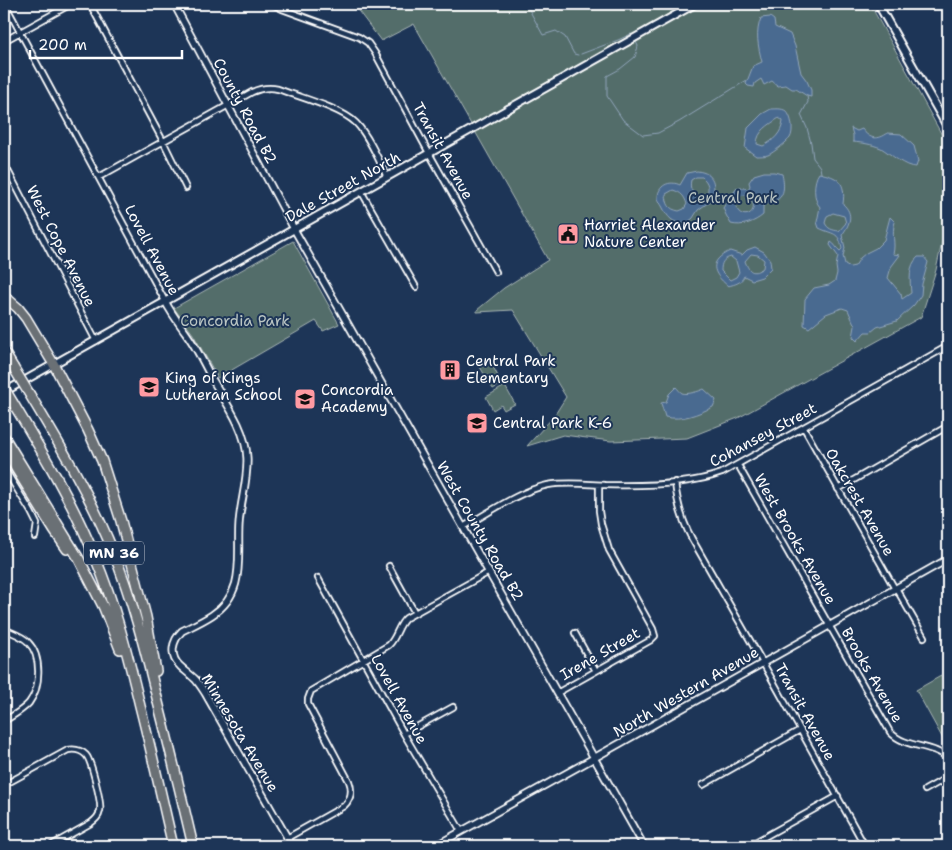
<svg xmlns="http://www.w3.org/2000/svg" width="952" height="850" font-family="'Shantell Sans',sans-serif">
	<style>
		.green { fill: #536d6a; stroke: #a9b6b4 }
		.water { fill: #496a90; stroke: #92a6bc; fill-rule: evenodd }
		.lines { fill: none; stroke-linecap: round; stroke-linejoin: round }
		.stream { stroke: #92a6bc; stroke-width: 1 }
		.minor-casing { stroke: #fff; stroke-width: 8 }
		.tertiary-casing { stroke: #fff; stroke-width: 9 }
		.secondary-casing { stroke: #fff; stroke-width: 10 }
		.motorway-casing { stroke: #fff; stroke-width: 12 }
		.minor { stroke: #1d3557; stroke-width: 4.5 }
		.tertiary { stroke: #1d3557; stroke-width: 5.5 }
		.secondary { stroke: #1d3557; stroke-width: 6 }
		.motorway { stroke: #6b6f75; stroke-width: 9 }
		.motorway-bridge-casing { stroke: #fff; stroke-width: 12; stroke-linecap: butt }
		.motorway-bridge { stroke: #6b6f75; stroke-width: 9 }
		.labels { text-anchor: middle; stroke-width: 4; stroke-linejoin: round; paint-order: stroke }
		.shield { fill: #1d3557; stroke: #bbc2cd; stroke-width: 1 }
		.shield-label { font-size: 14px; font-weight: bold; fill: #fff }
		.street-label { font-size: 15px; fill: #fff; stroke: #1d3557 }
		.park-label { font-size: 15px; fill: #bac5c3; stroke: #1d3557 }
		.poi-label { font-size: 15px; fill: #fff; stroke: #1d3557; text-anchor: start }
	</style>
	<rect width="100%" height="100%" fill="#1d3557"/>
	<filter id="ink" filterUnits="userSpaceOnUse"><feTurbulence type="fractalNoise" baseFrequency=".02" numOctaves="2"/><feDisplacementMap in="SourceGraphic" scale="10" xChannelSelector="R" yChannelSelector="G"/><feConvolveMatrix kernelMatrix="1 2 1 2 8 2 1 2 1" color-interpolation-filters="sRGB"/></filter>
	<g filter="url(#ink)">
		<path class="green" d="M353,4H870L948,146V222L946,224L936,270L921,317L738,418L687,438L611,441L563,435L527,446L554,416L566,397L513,310L477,312V310L504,288L548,260L414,24L381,41Z
			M293,241L339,324L323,331L316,321L218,378L193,334L174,308Z
			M490,361L502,384L493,389L480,367Z
			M505,386L515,404L504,410L501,405L493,410L486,397Z
			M948,672V748L916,690Z"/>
		<path class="water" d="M770,17L774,20L775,27L790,34L795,46L801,73L807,81L811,90V97L807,96L796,89H792L786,85L778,86L772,81L764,85L761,79L755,83L754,87L748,86L746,84L753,66L762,62C758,46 755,33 761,18Z
			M771,109C776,109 782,108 786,111C792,116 794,132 790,138C787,142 773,153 768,155C765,156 760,156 756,156L745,148L748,128L762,114ZM779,118L783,121C782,133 773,141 763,146L757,144C757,131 769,125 779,118Z
			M851,128L857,131L862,129C870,140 878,140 888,133L901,134L914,146L918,161L916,167C904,167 891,154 881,148C871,144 863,143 853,142V135Z
			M697,171C715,173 716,185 712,200L698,210L693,218L686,224C672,223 668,218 662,206C661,205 659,200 658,199C657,185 670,180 680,185L687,173ZM696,177H702C708,182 710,188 706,196L700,198C692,193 689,189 691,180ZM673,190C682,193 684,196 687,204L684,209L679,211C668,209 667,204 666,194Z
			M764,172H774L782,174C784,183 786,196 775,201C771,203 767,203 763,206V215C755,222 742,227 731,224L726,215L723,208L730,197L737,188H744L748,189L750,186L749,182L754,175ZM745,195L750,197C762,215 738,223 735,203L739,196Z
			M819,173C839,177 846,182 843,204C854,214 850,224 842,235L845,248L843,256L845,264L850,267L855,266L860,258L866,253L876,248L884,240L890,217L895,222C891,234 896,243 893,254L900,255L891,267L888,278L901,294L902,299L911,293C910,280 908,266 918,257H924L928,262L922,284L921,295L914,305L897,321L877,327L871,332H865L857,341L853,337L855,326L848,310L842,308L826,314L809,328L804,325L805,299L814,288L829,285L835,281L837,273L836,266L838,256L830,245L831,242C835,244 836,248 840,251L842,249C839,231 833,235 819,228L817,222L820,207C813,200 813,181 819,173ZM833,213L844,216L846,223L839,231C832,230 828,229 825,223L827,216Z
			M755,247L764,252L770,260L771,268L762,277L752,280L744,276C741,283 736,284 728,286C712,273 708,261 730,251L742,255L747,250ZM751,254L758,255L764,260L763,268C753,275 749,272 745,261ZM731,257L736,261L739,272L736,277L730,280L721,271C721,263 723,259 731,257Z
			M676,387C678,389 680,392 682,393C687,395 700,391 704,389L716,400L713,407C698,414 682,421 665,417L661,403L666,402L669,394Z"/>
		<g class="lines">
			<path class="stream" d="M526,4L543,35L556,31L565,37L574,54L578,55
				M636,42L638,46L635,57L620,69L607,76V96L623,120L643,135L658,133L679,122L747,80
				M581,54L618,40L631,34
				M807,96L808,102L801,115L807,128L811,143L813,158L820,167L821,173
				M850,399L852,394
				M806,429L848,405L849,403
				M742,467L743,465L803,431
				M740,473L825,625
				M763,667L764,672L797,730
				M799,733L833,795
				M835,799L862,846"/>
			<g class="minor-casing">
				<path id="minor" d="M5,4L165,301
					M90,4L163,141L186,188
					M272,4L282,9L359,37L368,43L375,53L429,153L496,272
					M4,41L71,4
					M4,163L96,341
					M99,177L252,92C261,88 269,87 278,89C299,97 341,108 356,123C368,135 379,160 387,177
					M361,191L416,287
					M804,428L895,589
					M738,465L890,732C906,749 935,744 948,759
					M4,468L31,512L37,524L35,537
					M675,482C677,503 682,521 692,539L763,663L865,846
					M838,489L948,426
					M463,527C489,513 519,491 548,485C567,482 586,484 605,485C641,486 689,485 722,473L948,346
					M389,566L415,613
					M318,578L404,734L461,831
					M896,588L924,637
					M4,629C12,633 21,635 28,642C42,656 41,687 29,703C22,711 12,716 4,721
					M575,633L596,671
					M557,693L651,640L655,636L653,629L609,550L601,524L599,511V485
					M404,734L453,707
					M4,785L68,750C74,749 81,750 86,755C91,760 102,803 100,811C99,817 95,820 91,823L50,846
					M703,785L800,730
					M925,790L948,777
					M287,838L344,806C351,799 353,791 349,781L308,704V699L311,691L389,645C397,637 398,625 406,618L489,572
					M748,846L838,796"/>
			</g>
			<g class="tertiary-casing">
				<path id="tertiary" d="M174,4L294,229L644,846
					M165,301C171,313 178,322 186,333C196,347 204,363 212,379C226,403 246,429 247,458C248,481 240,503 239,525C237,559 246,593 212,615C203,621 192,626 182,631C172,641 169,656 180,666C185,671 191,675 196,680C199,684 202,688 205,693L292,846
					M435,846L594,758L948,559"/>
			</g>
			<g class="secondary-casing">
				<path id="secondary" d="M878,4L948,128
					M4,392L695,4"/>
			</g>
			<g class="motorway-casing">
				<path id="motorway" d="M4,296L18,308L26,318L53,363L88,430L102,461L121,521L146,617L156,671
					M4,352L13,367
					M30,395C60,445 90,495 112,549C133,600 146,653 159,706C171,753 182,799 193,846
					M13,403C43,453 73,503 95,557C115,605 128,655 140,706C152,753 162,799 173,846
					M4,437L79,559L104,608L120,649
					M5,445L8,454L12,462L54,530L67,549"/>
			</g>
			<use href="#minor" class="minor"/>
			<use href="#tertiary" class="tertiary"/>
			<use href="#secondary" class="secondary"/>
			<use href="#motorway" class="motorway"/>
			<g class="motorway-bridge-casing">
				<path id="motorway-bridge" d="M13,367L30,395
					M4,388L13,403"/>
			</g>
			<use href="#motorway-bridge" class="motorway-bridge"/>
		</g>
	</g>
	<defs>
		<g id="civic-square" transform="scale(1.125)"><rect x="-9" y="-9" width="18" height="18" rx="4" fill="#ff9aa2" stroke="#1d3557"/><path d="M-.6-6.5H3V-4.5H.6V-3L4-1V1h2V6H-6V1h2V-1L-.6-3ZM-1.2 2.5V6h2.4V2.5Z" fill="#111"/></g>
		<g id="building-square" transform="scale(1.125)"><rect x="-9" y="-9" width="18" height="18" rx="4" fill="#ff9aa2" stroke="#1d3557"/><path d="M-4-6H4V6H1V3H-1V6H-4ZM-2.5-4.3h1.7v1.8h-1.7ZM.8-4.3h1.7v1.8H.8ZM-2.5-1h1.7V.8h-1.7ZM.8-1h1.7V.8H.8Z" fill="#111"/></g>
		<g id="school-square" transform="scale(1.125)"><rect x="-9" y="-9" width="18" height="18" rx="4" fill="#ff9aa2" stroke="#1d3557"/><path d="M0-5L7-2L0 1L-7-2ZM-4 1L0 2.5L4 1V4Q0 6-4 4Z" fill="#111"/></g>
	</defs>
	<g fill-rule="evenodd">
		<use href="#civic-square" x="568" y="234"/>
		<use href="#building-square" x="450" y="370"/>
		<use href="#school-square" x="149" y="387"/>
		<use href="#school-square" x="305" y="399"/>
		<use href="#school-square" x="477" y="423"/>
	</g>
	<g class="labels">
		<rect class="shield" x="84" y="541.5" width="60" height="23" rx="4"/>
		<g class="shield-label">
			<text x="114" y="558">MN 36</text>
		</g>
		<g class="street-label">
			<text transform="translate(245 111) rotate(62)" y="5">County Road B2</text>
			<text transform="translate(443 151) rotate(61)" y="5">Transit Avenue</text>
			<text transform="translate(343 187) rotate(-29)" y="5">Dale Street North</text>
			<text transform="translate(61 246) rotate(63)" y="5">West Cope Avenue</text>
			<text transform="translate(152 250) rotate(62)" y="5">Lovell Avenue</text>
			<text transform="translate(763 435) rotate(-28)" y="5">Cohansey Street</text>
			<text transform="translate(860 502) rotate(60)" y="5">Oakcrest Avenue</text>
			<text transform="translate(480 531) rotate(60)" y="5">West County Road B2</text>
			<text transform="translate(795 539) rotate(60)" y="5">West Brooks Avenue</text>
			<text transform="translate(600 654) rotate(-30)" y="5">Irene Street</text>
			<text transform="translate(872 675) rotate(60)" y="5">Brooks Avenue</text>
			<text transform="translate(686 692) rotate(-30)" y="5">North Western Avenue</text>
			<text transform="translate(399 699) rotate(61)" y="5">Lovell Avenue</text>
			<text transform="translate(805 712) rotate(61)" y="5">Transit Avenue</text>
			<text transform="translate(240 733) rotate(59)" y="5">Minnesota Avenue</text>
		</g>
		<g class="park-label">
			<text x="733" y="203">Central Park</text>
			<text x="235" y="326">Concordia Park</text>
		</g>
		<g class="poi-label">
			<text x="584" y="230">Harriet Alexander<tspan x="584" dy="17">Nature Center</tspan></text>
			<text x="466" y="366">Central Park<tspan x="466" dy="17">Elementary</tspan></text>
			<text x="165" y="383">King of Kings<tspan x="165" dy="17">Lutheran School</tspan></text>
			<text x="321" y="395">Concordia<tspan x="321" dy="17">Academy</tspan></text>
			<text x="493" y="428">Central Park K-6</text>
		</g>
	</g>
	<rect width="952" height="850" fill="none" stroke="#1d3557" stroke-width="20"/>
	<rect x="10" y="10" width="932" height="830" fill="none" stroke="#fff" stroke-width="2" filter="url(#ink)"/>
	<path d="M30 50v8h152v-8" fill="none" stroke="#ffffff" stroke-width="2.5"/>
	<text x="38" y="50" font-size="15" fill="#ffffff" stroke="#1d3557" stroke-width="4" paint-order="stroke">200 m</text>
</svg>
